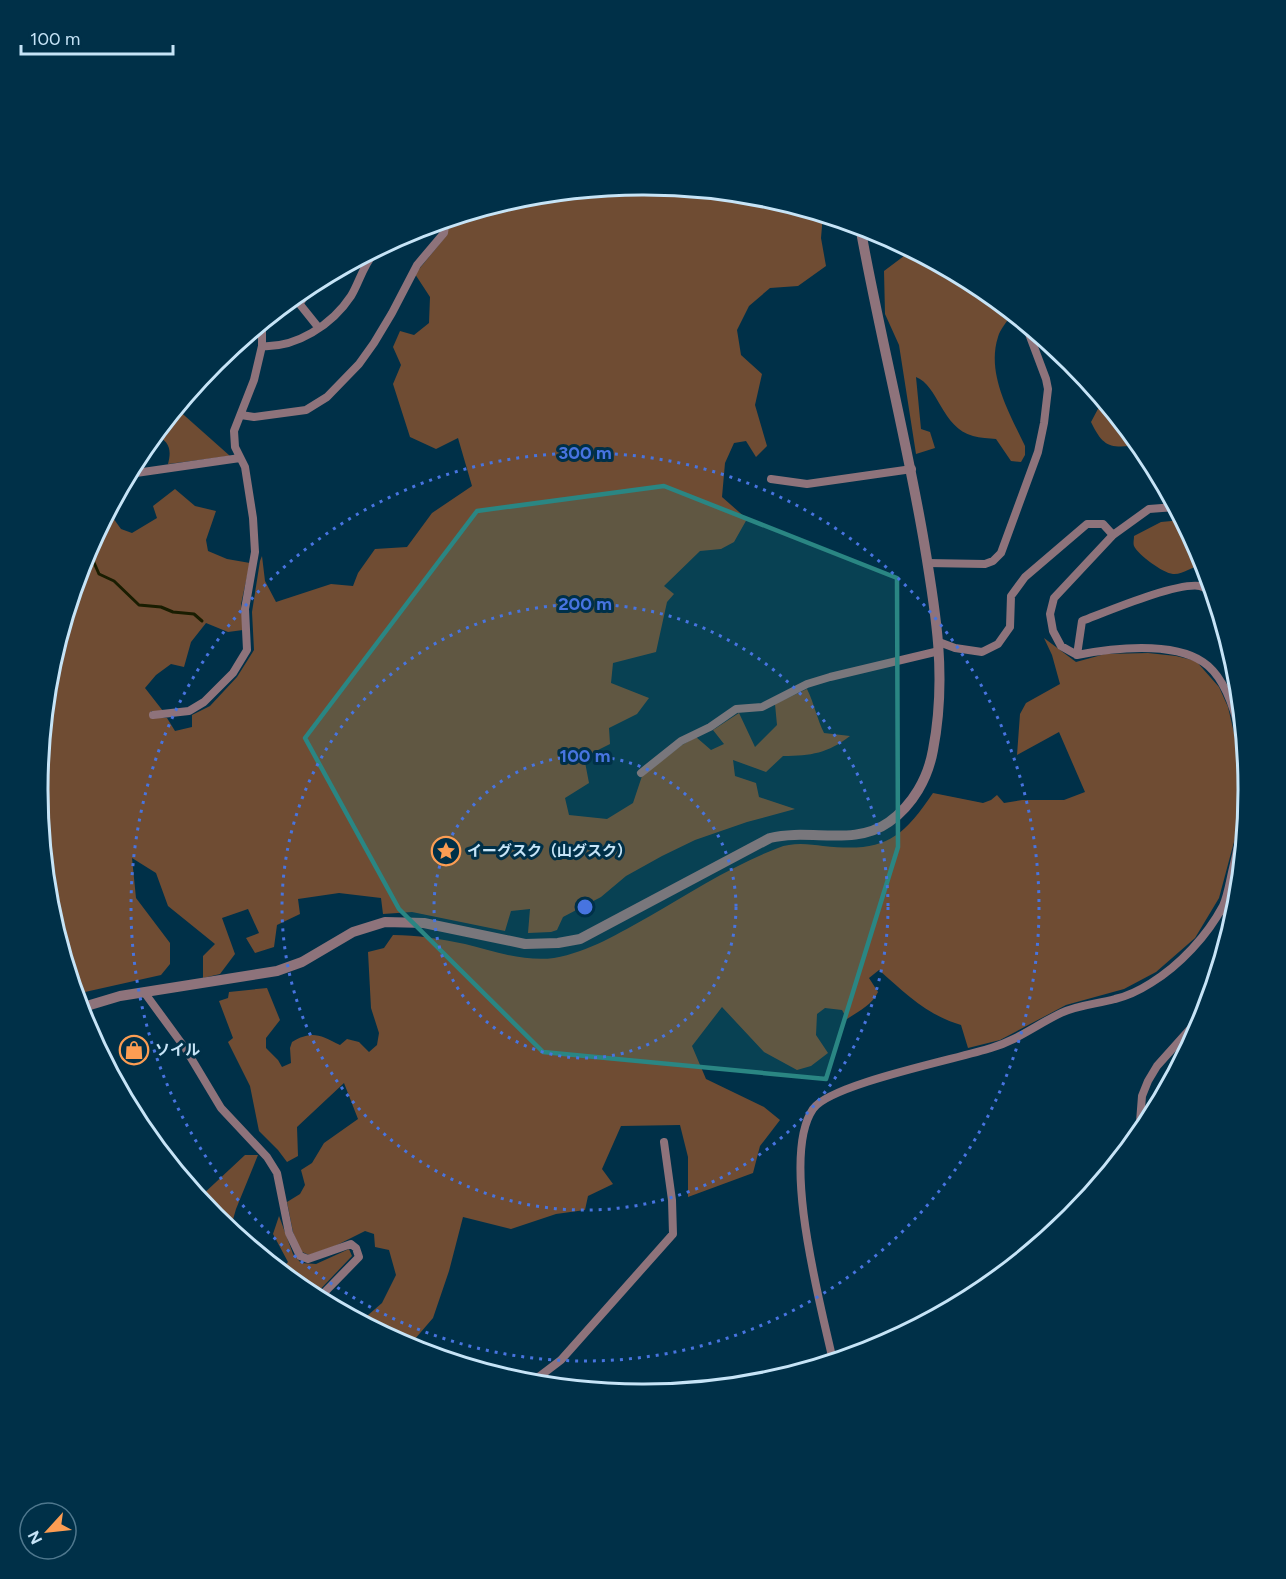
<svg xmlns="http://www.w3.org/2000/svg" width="1286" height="1579" font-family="Figtree,'Noto Sans JP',sans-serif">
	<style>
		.green { fill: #6f4c33 }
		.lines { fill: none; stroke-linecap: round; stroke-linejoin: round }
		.stream { stroke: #191d01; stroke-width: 3 }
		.minor { stroke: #8e737b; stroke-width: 8 }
		.tertiary { stroke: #8e737b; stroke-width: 10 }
		.marked { fill: #2a8683; fill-opacity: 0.2; stroke: #2a8683; stroke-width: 4.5; stroke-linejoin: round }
		.ring { fill: none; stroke: #4774e0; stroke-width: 3; stroke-dasharray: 3 6 }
		.labels { text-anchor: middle; stroke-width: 6; stroke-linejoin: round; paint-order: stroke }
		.poi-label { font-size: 15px; font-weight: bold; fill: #c6e4f7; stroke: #003048; text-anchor: start }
		.rim { fill: none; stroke: #c6e4f7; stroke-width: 3 }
		.centre { fill: #4774e0; stroke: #003048; stroke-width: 3 }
		.ring-label { font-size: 18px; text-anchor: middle; font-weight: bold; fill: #4774e0; stroke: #003048; stroke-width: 6; stroke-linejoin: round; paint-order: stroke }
	</style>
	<rect width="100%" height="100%" fill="#003048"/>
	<path class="green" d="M643,184L761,196L823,214L821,238L826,266L798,286L770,288L749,306L737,330L741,355L762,374L755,405L767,446L756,457L746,441L734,443L725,463L722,497L747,519L734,542L721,549L700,551L664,586L674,594L667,602L656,652L613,663L611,683L649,698L637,714L609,728L610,744L584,757L589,783L565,798L569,815L607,819L633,803L642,776L682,745L696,737L711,750L724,744L713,730L739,713L755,747L777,725L775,704L807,689C814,703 817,719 824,733L850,736C828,753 811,756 783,756L766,772L733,760L735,776L756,783L759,797L795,809L747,822L695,840L662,856L626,876L601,897L563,917L557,930L551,932L528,933L530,909L511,911L505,931L412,912L383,914L381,898L339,893L298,899L300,914L277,925L274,947L255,953L246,938L259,933L248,909L222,918L235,954L220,974L203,978V956L215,944L168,906L156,873L132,858L136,898L170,943V964L161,975L85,992L76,996L49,907L38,789L49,671L84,557L108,511L121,529L132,533L157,518L153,506L175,489L195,506L216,511L206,540L208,551L227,559L250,563L241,604L243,630L228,632L206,623L191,642L184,667L171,664L156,675L145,688L163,711H151V718H167L175,731L192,727V715L210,706L237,677L254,650L252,612L260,561L262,556L265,581L276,602L331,584L353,586L358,573L375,549L407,547L432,513L472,486L458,438L436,449L410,437L393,384L401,365L393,347L400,331L414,335L429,323L430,297L415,274L447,235L450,218L525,196Z
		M912,250L980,286L1012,313C1008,321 1000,329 998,337C986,374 1010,414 1025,446V455L1021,462L1011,461L996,439C989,438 980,438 973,436C942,428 938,385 916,377L921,429L930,432L935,448L916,454L899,345L885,314L884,271Z
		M1056,349L1071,362L1140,445C1111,448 1104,449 1091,422L1099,407L1096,400L1065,372Z
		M176,408L230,456L168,464C172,448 169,442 155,434Z
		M1182,520L1205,566C1193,564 1184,575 1173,574C1163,573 1138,555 1134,546C1133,543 1134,540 1134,536L1161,522Z
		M1044,638L1076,662L1105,654L1148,653L1176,656L1196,661L1219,687L1228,707L1240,759L1238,827L1219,898L1195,938L1156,972L1124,989L1066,1005L1000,1040L968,1048L961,1025C927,1015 906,994 879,970L869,978L878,992C872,1005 859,1011 847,1019L842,1010L825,1008L817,1014L816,1035L828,1053L811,1066L797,1070L764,1052L722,1007L692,1046L706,1079L764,1107L780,1120L760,1146L753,1173L688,1197V1157L680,1125L621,1126L602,1169L613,1184L588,1196L585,1210L556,1214L511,1229L463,1217L449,1271L433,1318L408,1347L360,1322L382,1303L396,1275L389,1250L375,1247L374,1234L365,1231L335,1246L309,1255L300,1251L293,1232L287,1202L300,1194L305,1185L301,1170L312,1163L324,1143L358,1119L344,1083L297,1127L298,1156L287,1162L278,1150L259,1131L250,1086L228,1042L233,1038L219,1001L228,998L229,992L267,988L280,1020L266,1038V1048L278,1060L282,1067L291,1063L290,1048L292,1042C312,1030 320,1035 340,1045L347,1039L359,1042L369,1052L377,1045L379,1033L371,1008L368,952L384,948L393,935C417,935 441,939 465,944C492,951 525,962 554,958C589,952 619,933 650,916C691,892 733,865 778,848C792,842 809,844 823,846C882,852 900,842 933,793L983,803L991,800L997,795L1004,803L1022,800H1064L1085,792L1059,732L1017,755L1020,714L1026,703L1060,684L1052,655Z
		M245,1155H258L236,1209L230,1230L215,1217L200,1197Z
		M279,1216L293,1254L301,1263L316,1264L349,1249L352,1256L313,1297L280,1271L288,1262L273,1234Z"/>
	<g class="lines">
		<path class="stream" d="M88,549L99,574L114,581L139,605L161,607L173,612L194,614L202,621"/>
		<path class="minor" d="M294,297L318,327
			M300,303L314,282
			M262,346C296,348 332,325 351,296C358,285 364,264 373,255C376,252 391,246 397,242L396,239
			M241,415L254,417L306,410L327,397L359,364L374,343L392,313L417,265L444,233L446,219
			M129,474L240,458
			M771,479L807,484L912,469
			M927,563L985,564L993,561L1001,553L1038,452L1044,423L1048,389L1046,379L1025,323
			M939,642L955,648L982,652L998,644L1010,627L1011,596L1025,577L1087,524H1103L1113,535
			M1077,655L1082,621C1106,612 1176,582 1200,586C1204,587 1209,590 1213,591
			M153,715L189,711L204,702L233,673L247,650L245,609L255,552L253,518L245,467L235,447L234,431L254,380L262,346V323
			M641,773L681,741L710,727L736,709L762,707L807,684L830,677L939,651
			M144,992L185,1048L221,1108L267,1157L277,1173L289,1233L300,1256L308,1259L351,1244L356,1248L359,1257L318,1299
			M1139,1135L1142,1096L1148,1081L1157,1066L1191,1028L1211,991L1212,975L1225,942L1228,925L1225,902
			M833,1361C821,1306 780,1157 813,1109C830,1084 957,1059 991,1048C1018,1040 1036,1025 1061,1013C1078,1005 1097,1004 1115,999C1128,996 1140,990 1151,983C1180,965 1207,936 1223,906C1228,895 1230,880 1233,868C1239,843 1244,817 1245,791C1247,755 1235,683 1203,662C1172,641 1112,648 1077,655L1061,646L1053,631L1050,614L1054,598L1113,535L1149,509L1175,507
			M519,1382L540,1376L561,1360L673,1234L672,1200L664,1142"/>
		<path class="tertiary" d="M80,1008L120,996L277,971L302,962L353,932L385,922L424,923L525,944L558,943L580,939L770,838C810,828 854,847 889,822C913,805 928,778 933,750C947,678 936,613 924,542C906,436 879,332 860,226"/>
	</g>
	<path class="marked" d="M664,486L897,578L898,847L826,1079L543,1052L399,909L305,738L477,511Z"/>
	<g class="ring">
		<circle cx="585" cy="907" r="151"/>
		<circle cx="585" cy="907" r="303"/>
		<circle cx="585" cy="907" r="454"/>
	</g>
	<defs>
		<g id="sight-ring" transform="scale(1.5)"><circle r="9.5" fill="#003048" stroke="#fc9d53" stroke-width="1.5"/><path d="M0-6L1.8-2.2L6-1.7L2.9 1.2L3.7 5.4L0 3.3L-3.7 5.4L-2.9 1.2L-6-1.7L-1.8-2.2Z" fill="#fc9d53"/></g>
		<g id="shop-ring" transform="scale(1.5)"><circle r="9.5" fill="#003048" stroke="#fc9d53" stroke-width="1.5"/><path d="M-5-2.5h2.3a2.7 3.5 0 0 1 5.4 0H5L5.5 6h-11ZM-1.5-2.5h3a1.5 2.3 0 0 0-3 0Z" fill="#fc9d53"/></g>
	</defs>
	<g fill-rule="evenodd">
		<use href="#sight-ring" x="446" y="851"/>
		<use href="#shop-ring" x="134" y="1050"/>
	</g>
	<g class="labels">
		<g class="poi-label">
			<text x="467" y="856">イーグスク（山グスク）</text>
			<text x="155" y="1055">ソイル</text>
		</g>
	</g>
	<path d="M0 0H1286V1579H0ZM642 195H644A594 594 0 0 1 1238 789V790A594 594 0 0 1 644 1384H642A594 594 0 0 1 48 790V789A594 594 0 0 1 642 195Z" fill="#003048" fill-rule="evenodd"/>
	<path class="rim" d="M642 195H644A594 594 0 0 1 1238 789V790A594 594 0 0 1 644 1384H642A594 594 0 0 1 48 790V789A594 594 0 0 1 642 195Z"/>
	<circle cx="585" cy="907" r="9" class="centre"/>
	<g class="ring-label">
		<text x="585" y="459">300 m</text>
		<text x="585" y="610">200 m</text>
		<text x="585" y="762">100 m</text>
	</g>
	<g transform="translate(48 1531) rotate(243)"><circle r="28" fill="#003048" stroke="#4f788e" stroke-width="1.5"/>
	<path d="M0-4.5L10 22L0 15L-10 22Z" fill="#fc9d53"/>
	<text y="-9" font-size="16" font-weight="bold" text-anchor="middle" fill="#c6e4f7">N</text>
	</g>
	<path d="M21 45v9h152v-9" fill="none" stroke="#c6e4f7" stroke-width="3"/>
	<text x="30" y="45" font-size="18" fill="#c6e4f7" stroke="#003048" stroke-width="4.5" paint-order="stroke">100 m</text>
</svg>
